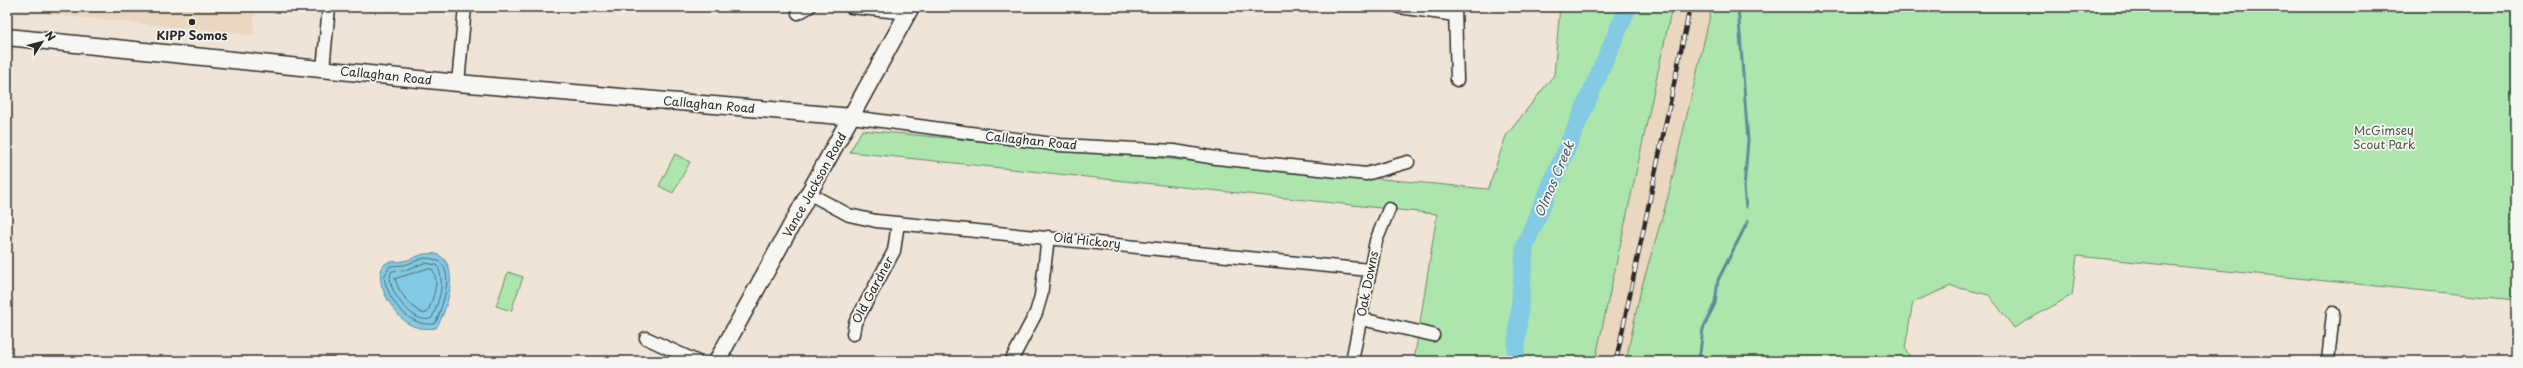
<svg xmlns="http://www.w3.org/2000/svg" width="2523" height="368" font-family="'Playpen Sans',sans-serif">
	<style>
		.built { fill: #ead7c0 }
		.green { fill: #ace6ac; stroke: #6c886c }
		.water { fill: #83cae4; stroke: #608a9a }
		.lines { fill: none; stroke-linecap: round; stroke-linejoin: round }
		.shore { stroke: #4e6b75; stroke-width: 1 }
		.stream { stroke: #608a9a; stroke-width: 3 }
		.river { stroke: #83cae4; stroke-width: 18 }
		.minor-casing { stroke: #2b2b2b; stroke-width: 15 }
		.major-casing { stroke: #2b2b2b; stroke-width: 19 }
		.minor { stroke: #f6f6f2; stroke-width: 12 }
		.major { stroke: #f6f6f2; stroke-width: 16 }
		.rail-casing { stroke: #2b2b2b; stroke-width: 4.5 }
		.rail { stroke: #f6f6f2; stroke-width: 3; stroke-dasharray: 9; stroke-linecap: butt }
		.poi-dot { fill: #2b2b2b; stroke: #f6f6f2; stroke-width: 1.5 }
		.labels { text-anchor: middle; stroke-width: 3.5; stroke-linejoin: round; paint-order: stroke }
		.poi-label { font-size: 12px; font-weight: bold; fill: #2b2b2b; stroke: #f6f6f2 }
		.street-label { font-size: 12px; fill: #2b2b2b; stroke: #f6f6f2 }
		.park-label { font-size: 12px; fill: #4b5a4b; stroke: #f6f6f2 }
		.water-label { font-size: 13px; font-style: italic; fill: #455b62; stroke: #f6f6f2 }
	</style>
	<rect width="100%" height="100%" fill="#efe4d5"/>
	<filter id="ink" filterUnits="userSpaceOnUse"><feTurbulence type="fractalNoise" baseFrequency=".025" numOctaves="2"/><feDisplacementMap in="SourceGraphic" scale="8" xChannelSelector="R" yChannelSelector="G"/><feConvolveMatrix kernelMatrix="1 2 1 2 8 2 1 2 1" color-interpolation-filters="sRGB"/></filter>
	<g filter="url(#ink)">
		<path class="built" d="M7,7H255L253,35L7,10Z
			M1672,7H1712L1668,197L1640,293L1626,361H1595Z"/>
		<path class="green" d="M1560,7H1672L1595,361H1414L1437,214L850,152L862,130L1488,189L1506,136L1554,75Z
			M1712,7H2516V300L2077,256L2072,295L2014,328L1989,295L1951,286L1913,302L1905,348L1912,361H1626L1640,293L1668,197Z
			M675,154L690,162L673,193L659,186Z
			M508,272L523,277L511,311L496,306Z"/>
		<path class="water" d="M424,254C427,254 433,253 436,254C462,263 447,312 436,328C426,329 418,329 409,324C395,316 370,279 385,264C390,260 398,263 403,261C410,260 417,256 424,254Z"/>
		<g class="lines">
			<path class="shore" d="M425,258C460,258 444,300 437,320L434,324C408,327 388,300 384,277L390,266L404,265Z
				M425,263L437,265C446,283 439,300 432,318C415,328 382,286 392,271L405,270Z
				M426,269H432C441,282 432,299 428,312L424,314C412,309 398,292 395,279Z"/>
			<path class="stream" d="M1738,7L1748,141L1744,188L1746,207
				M1699,361L1703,329L1715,303L1718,280L1748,221"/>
			<path class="river" d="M1515,361L1525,245L1628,7"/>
			<g class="minor-casing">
				<path id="minor" d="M851,7L908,13
					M1399,7L1455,15
					M1455,7L1457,80
					M798,13L809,7
					M323,69L329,7
					M458,83L465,7
					M852,117L1060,145L1174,151L1216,158L1366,174L1408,162
					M810,194L849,215L876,221L1369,270
					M1361,319L1433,335
					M853,334L855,323L894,251L898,223
					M646,338L696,361
					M1011,361L1036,313L1041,296L1048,237
					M1352,361L1376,241L1389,209
					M2328,361L2333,313"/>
			</g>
			<g class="major-casing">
				<path id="major" d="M7,37L458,83L852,117
					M717,361L911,7"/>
			</g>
			<use href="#minor" class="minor"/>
			<use href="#major" class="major"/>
			<g class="rail-casing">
				<path id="rail" d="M1616,361L1690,7"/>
			</g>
			<use href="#rail" class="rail"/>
		</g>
	</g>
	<circle class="poi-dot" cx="192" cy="22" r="4"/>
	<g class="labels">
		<g class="poi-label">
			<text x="192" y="40">KIPP Somos</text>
		</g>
		<g class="street-label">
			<text transform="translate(386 76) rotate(6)" y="4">Callaghan Road</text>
			<text transform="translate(709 105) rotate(5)" y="4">Callaghan Road</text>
			<text transform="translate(1031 141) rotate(6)" y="4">Callaghan Road</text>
			<text transform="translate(815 185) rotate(-61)" y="4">Vance Jackson Road</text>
			<text transform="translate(1087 241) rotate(6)" y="4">Old Hickory</text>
			<text transform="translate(1368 284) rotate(-79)" y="4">Oak Downs</text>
			<text transform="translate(873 290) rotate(-62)" y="4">Old Gardner</text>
		</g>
		<g class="park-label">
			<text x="2384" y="135">McGimsey<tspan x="2384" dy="14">Scout Park</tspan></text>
		</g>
		<g class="water-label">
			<text transform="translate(1554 179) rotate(-67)" y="5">Olmos Creek</text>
		</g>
	</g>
	<rect width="2523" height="368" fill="none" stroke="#f6f6f2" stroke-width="24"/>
	<rect x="12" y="12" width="2499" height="344" fill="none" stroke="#2b2b2b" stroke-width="1.5" filter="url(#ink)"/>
	<g transform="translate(42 42) rotate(54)" stroke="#f6f6f2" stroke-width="3" paint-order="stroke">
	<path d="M0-3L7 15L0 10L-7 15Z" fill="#2b2b2b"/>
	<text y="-6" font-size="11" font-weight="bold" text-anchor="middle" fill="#2b2b2b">N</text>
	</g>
</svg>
